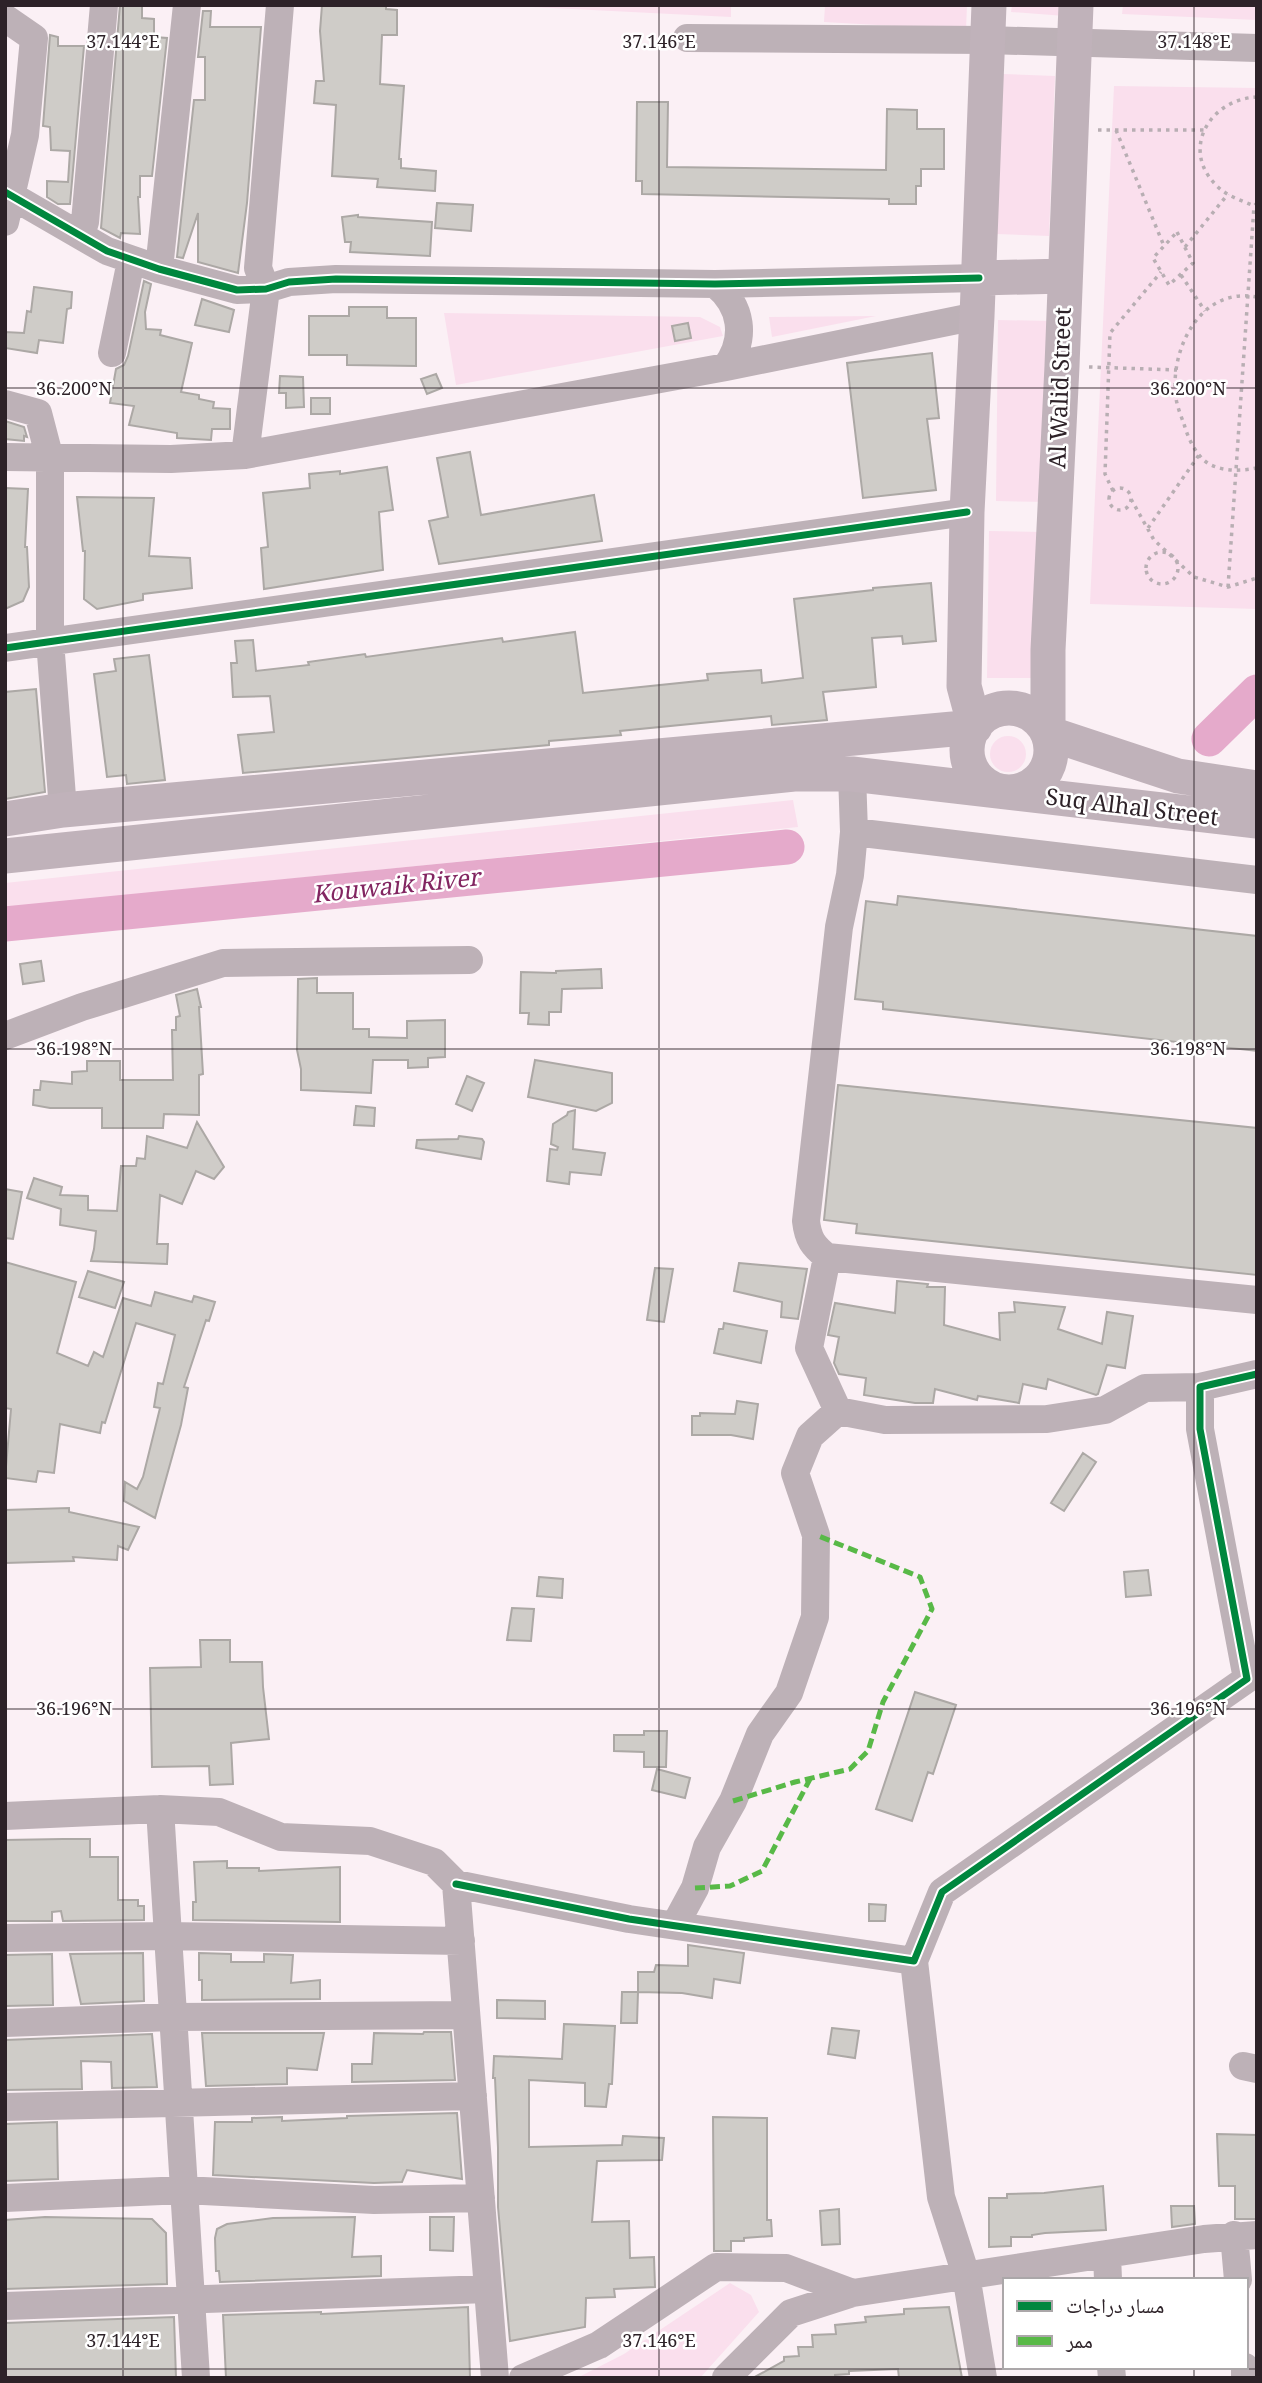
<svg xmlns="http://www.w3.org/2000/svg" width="1262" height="2383" font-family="Georgia,'Noto Naskh Arabic',serif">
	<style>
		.green { fill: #fadfed }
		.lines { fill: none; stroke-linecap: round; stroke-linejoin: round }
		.river { stroke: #e5aacb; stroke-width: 35 }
		.building { fill: #cfccc8; stroke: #aca8a5; stroke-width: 2 }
		.path { stroke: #b8aeb3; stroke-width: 3.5; stroke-dasharray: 3.5 5; stroke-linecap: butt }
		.minor { stroke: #bdb1b7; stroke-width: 28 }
		.major { stroke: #c0b2ba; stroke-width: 35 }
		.quiet { stroke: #58b947; stroke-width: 5; stroke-dasharray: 10 5; stroke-linecap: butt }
		.cycleway-casing { stroke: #fff; stroke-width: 11 }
		.cycleway { stroke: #00873e; stroke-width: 7 }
		.ticks { fill: none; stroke: #2d2228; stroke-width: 2; stroke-opacity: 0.45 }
		.labels { text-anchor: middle; stroke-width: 5; stroke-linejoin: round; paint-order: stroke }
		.street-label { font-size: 23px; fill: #2d2228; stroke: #fff }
		.water-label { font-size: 24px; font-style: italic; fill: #822561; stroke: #fff }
		.ticks-label { font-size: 18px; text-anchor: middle; fill: #2d2228; stroke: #fff; stroke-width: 5; stroke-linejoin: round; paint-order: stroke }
	</style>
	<rect width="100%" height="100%" fill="#fbf0f5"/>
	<path class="green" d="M508,5H731V17L512,6Z
		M825,5H967L966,30L824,22Z
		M1012,5H1065V16L1011,12Z
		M1123,5H1257V20L1122,14Z
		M1003,74L1055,76L1049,236L996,234Z
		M1114,86L1257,88V609L1090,604Z
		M444,313L700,317L720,327L723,336L456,385Z
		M876,316L772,337L769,317Z
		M998,320L1051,321L1049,502L996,501Z
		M989,531L1042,532L1041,678H987Z
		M990 754a18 18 0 1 1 36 0a18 18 0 1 1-36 0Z
		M793,800L798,827L5,908V883Z
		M730,2283L751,2295L759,2312L700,2378H577L624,2354Z"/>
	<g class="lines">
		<path class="river" d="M1209,739L1257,692
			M5,924L787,847"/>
	</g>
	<path class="building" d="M120,5H142V18L154,19V37L167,38L152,176H140V197H138L140,234L121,233L120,238L101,228Z
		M322,5H386V9L397,10V35H382L380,84L404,86L399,159H401V168L436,171L435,191L377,187L378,179L332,176L336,105L314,103L316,81H324L320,31Z
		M203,11H211L210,27H261L247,203L238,273L198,262V213L183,258L177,257L194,100H205V57H198Z
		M50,35L58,37V46H84L70,204H58L47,197V181L68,182L70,151L51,150L50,127L43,126Z
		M637,102H668L667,167L886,170L887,109L917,110V129H944V169H921V186H916V204H889V199L642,194V181H636Z
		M437,203L473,205L471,231L435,228Z
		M358,215V217L432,222L430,256L350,252L351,242H345L342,217Z
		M144,281L151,284L145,312L146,329L161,330L160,335L192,343L181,392L199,395V399L214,402L213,408L230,409V429H212L211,440L177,438V433L129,425L134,406L110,403L116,369L124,365L128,356Z
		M34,287L72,292L71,308L67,309L63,343L39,340L37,353L5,348V332L24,333L27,311L31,312Z
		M202,299L234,310L229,332L195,325Z
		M349,307H387V318H416V366L347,365V355H309V316H349Z
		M688,323L691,338L675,341L672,326Z
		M932,353L939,418L927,419L936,490L863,498L847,363Z
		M436,374L442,388L427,394L421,379Z
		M280,376L303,377L304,407L286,408V393H279Z
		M311,398H330V414H311Z
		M5,421L24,427L27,437L24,436V441L5,439Z
		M470,452L481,515L594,495L602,541L439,564L429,521L448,517L437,458Z
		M387,467L393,510L379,512L383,570L264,589L261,548L268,547L263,493L310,488L309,474L340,471V474Z
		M5,488L28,489L25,547H27L29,587L23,601L5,609Z
		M77,497L154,498L149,556L190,558L192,588L143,594V600L97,609L84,599L85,551H83Z
		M931,583L936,641L903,644L902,636L872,638L876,687L823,692L827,720L772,725L771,716L620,731L621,735L549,741V745L243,773L238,735L274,732L270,696L233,697L231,663H237L235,641L253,640L256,671L309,665L308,662L365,654L366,657L502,638L503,642L575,632L583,693L708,680L707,674L761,670L762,683L803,678L794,599L873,590V588Z
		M149,655L165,780L127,784L126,775L107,777L94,674L116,671L114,659Z
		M36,689L45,792L5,799V692Z
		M898,896L1257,936V1051L883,1009V1002L855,999L866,901L897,905Z
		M41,961L44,981L23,984L20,964Z
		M601,969L602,988L562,989L561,1012H549V1025L528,1024L529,1013H520L521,972L556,973V971Z
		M317,978V993H353V1029H369V1037L407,1038V1021L445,1020V1057L428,1058V1067L408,1068V1060H373L371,1093L301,1090V1069L297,1050L298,979Z
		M197,989L201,1007H199L203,1074L199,1075V1115L164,1114L163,1128H102V1108H50L33,1105L34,1090H40L41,1081L72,1084V1072L87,1071V1061H120V1080H173L172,1030H176V1017L180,1016L176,995Z
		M535,1060L612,1073V1103L596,1111L528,1097Z
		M467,1076L484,1083L472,1111L456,1104Z
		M838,1085L1257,1128V1275L856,1233L857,1224L824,1220Z
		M356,1106L375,1108L374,1126L354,1125Z
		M575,1110L573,1149L605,1153L601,1175L570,1172L569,1184L547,1181L550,1149L557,1150L558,1147L551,1144L553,1124L567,1115L568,1112Z
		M197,1122L224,1167L214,1179L196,1171L182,1204L160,1195L157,1244H168L167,1264L91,1261L94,1249L96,1231L60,1225L61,1209L27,1198L34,1178L62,1187L60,1195L88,1196V1210L117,1211L121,1166H136L137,1158L145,1159L147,1136L187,1148Z
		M459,1136L482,1139L484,1142L481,1159L416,1148L417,1140L458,1139Z
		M5,1189L22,1192L13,1239L5,1238Z
		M5,1262L76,1282L57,1353L88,1366L94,1352L103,1357L123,1298L151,1306L155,1292L192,1302L194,1296L215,1302L209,1321L206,1320L184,1387L188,1388L181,1425L155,1518L124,1501L125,1482L137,1489L143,1477L160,1408L154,1407L158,1383L163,1384L175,1335L136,1323L105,1423L102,1422L100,1433L60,1424L54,1473L38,1471L36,1482L5,1478L11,1409L5,1408Z
		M739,1263L807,1269L798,1319L781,1317L782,1302L734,1291Z
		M655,1268L673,1269L664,1322L647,1320Z
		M88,1271L124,1282L115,1308L79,1297Z
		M897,1281L928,1284L927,1287H945L944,1325L1000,1340L999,1313L1015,1312L1014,1302L1065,1307L1058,1329L1102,1344L1107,1312L1133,1316L1125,1368L1107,1365L1098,1394L1096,1395L1048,1379L1046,1389L1023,1384L1019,1403L978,1396L977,1400L935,1389L933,1403H915L864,1395L866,1378L839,1374L834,1363L839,1337L828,1335L835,1303L895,1313Z
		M724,1323L767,1331L761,1363L714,1353L719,1329H723Z
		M737,1401L758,1404L753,1439L731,1435H692V1416H700V1413L735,1414Z
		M1083,1453L1096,1462L1064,1511L1051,1503Z
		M69,1508V1512L139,1527L128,1550L118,1546L117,1560L73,1557L74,1561L5,1563V1510Z
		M1148,1570L1151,1595L1126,1597L1124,1572Z
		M539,1577L563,1579L562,1598L537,1596Z
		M512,1608L534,1609L531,1641L507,1640Z
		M200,1640H230V1662H262L263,1687L269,1739L231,1743L233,1784L210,1785L209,1766L152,1767L150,1668L201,1667Z
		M915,1692L956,1705L933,1774L928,1772L912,1821L876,1809Z
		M644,1731H667L666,1767H644V1752L614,1751V1735H644Z
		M657,1769L690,1778L685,1798L652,1790Z
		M63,1839H90V1857H118V1900H138V1906H144V1920L63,1921L61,1911L52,1912V1921H5V1840Z
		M227,1861V1868H259V1871L340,1867V1922L193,1920V1902H196L194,1862Z
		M869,1904L886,1905L885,1921H869Z
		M688,1945L744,1953L740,1983L714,1979L712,1998L682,1993L638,1992L637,2023H621L622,1992H638V1972H654L656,1965L688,1966Z
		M143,1953L144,2001L81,2004L70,1954Z
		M199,1953L231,1954V1962H264V1954L293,1955L291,1983L320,1980V1999L202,2000V1980H199Z
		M52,1954L53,2005L5,2006V1955Z
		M497,2000L545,2001V2019L497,2018Z
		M564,2024L615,2026L612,2084H609L606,2107L585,2106V2083L529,2080V2147L622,2145L623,2136L664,2138L662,2160L597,2161L592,2222L629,2221L630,2258L654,2257L655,2287L614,2289L615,2297L586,2298L585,2327L510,2341L498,2207V2148L495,2078H493L494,2056L562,2059Z
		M832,2028L859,2031L855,2058L828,2054Z
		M424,2032H451L455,2080L352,2082V2064H372L374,2033L423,2034Z
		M202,2033H324L317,2070L287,2068V2084L206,2086Z
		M152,2034L157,2087L112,2088L111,2062L81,2061L82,2089L5,2090L6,2040Z
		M457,2113L462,2179L407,2170L402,2182L374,2183L213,2175L215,2122H252V2118L282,2117V2121L347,2118V2116Z
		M713,2117L767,2118V2220H771L772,2236L744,2238V2241H731V2251H714Z
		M57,2122L58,2179L5,2181V2124Z
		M1217,2134L1257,2135V2219H1235V2186H1219Z
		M1103,2186L1106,2230L1045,2233L1032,2235V2237H1011V2246L989,2247V2198H1007V2194L1044,2193Z
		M1171,2206H1194L1195,2224L1172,2227Z
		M839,2209L840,2244L822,2245L820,2211Z
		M45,2217L152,2219L166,2233L167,2284L5,2289V2220Z
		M355,2217L352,2257L381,2256V2276L220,2282L219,2271H216L215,2238L217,2229L227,2224L273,2218Z
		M430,2217H454L453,2251L430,2250Z
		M468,2307L470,2378H226L223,2315L321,2312V2314Z
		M949,2307L962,2378H899L898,2369L849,2371V2374L835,2375V2378H753L784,2361V2357L799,2356L798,2347H813L812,2335L836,2334L835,2325L866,2322L865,2317L904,2314V2309Z
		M174,2317L176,2378H5V2323Z"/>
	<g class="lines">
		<path class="path" d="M1257,97C1210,99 1180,149 1216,185C1226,196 1241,200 1254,206L1257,203
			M1098,130H1204
			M1116,130L1164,246
			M1177,232L1193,263L1169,285L1153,258Z
			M1185,247L1228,194
			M1181,275L1205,311
			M1257,297C1201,286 1169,349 1176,398C1177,406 1181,416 1184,424C1188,438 1196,456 1209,464C1225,472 1241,471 1257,468
			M1089,367L1177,370
			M1109 499a11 11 0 1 1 22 0a11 11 0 1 1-22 0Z
			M1113,491L1105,474L1110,333L1161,272
			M1131,499L1154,540L1194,577L1228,587L1257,578
			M1148,528L1199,455
			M1146 568a16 16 0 1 1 32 0a16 16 0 1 1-32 0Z
			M1228,587L1254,206"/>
		<path class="minor" d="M5,18L34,38L25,135L5,222
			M687,38L987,40L1257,48
			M5,192L107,251L159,269L237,290L266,289L289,282L336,279L715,284L979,278
			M81,235L85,222L104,5
			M159,269L187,5
			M715,284C742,306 747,338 726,367
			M112,353L131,261
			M5,404L38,413L50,459V641L63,810
			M245,455L266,289L258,268L280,5
			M5,457L171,459L245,455L726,367L977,316
			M5,648L967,512
			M852,774L854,832L850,875L839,927L806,1221C808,1239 813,1246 827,1257L1257,1300
			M854,832L1257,880
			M5,1036L82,1007L223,963L469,960
			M838,1411L885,1420L1047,1419L1105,1410L1145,1388L1200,1387
			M160,1809L196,2378
			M5,1816L160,1809L219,1812L281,1837L370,1841L434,1862L456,1884L495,2378
			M456,1884L629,1919L914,1961L942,1892L1247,1679L1200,1429V1387L1257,1374
			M675,1925L695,1888L707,1847L733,1801L760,1734L789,1693L815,1617L816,1535L795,1473L810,1436L838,1411L809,1348L827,1257
			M5,1938L168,1936L461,1941
			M914,1961L941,2197L966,2275L983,2378
			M5,2023L173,2017L466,2015
			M1243,2066L1257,2069
			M5,2107L473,2096
			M5,2198L184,2190L374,2200L481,2198
			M1234,2235L1238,2280
			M1107,2254L1108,2280
			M5,2306L488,2289
			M1111,2367L1112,2378
			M1245,2367V2378
			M523,2378L599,2345L716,2267L786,2268L853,2293
			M726,2378L791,2313L853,2293L1204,2239L1257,2235"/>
		<path class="major" d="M1076,5L1062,366L1048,650V733L1178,776L1257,788
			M979,278L1065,276
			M967 750a42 42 0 1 1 84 0a42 42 0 1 1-84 0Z
			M5,819L63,810L975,727L964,686L967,512L977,316L989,5
			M5,856L794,774H852L1257,821"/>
		<path class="quiet" d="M733,1801L795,1782L850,1769L868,1751L883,1702L932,1609L920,1577L816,1535
			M695,1888L730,1886L762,1871L810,1779"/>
		<g class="cycleway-casing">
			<path id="cycleway" d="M5,192L107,251L159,269L237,290L266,289L289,282L336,279L715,284L979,278
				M5,648L967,512
				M456,1884L629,1919L914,1961L942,1892L1247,1679L1200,1429V1387L1257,1374"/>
		</g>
		<use href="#cycleway" class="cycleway"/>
	</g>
	<path class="ticks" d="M123,5V2378M659,5V2378M1194,5V2280M5,388H1257M5,1049H1257M5,1709H1257M1194,2367V2378M5,2369H1257"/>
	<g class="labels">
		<g class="street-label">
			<text transform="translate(1060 388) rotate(-88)" y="8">Al Walid Street</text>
			<text transform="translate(1132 807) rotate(7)" y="8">Suq Alhal Street</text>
		</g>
		<g class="water-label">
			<text transform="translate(396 886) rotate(-6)" y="8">Kouwaik River</text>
		</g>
	</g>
	<g class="ticks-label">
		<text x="123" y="48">37.144°E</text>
		<text x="659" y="48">37.146°E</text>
		<text x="1194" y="48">37.148°E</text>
		<text x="74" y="395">36.200°N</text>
		<text x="1188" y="395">36.200°N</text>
		<text x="74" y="1055">36.198°N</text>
		<text x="1188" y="1055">36.198°N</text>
		<text x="74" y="1715">36.196°N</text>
		<text x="1188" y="1715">36.196°N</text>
		<text x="123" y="2347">37.144°E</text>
		<text x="659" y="2347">37.146°E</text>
	</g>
	<rect width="1262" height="2383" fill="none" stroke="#2d2228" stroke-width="14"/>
	<rect x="1003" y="2278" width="245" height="91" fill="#ffffff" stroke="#aba7a9" stroke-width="2"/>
	<rect x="1017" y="2301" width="35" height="10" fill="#00873e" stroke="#aba7a9" stroke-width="2"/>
	<text x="1066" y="2313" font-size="21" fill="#2d2228">مسار دراجات</text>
	<rect x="1017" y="2336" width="35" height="10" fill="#58b947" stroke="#aba7a9" stroke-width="2"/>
	<text x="1066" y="2348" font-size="21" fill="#2d2228">ممر</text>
</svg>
